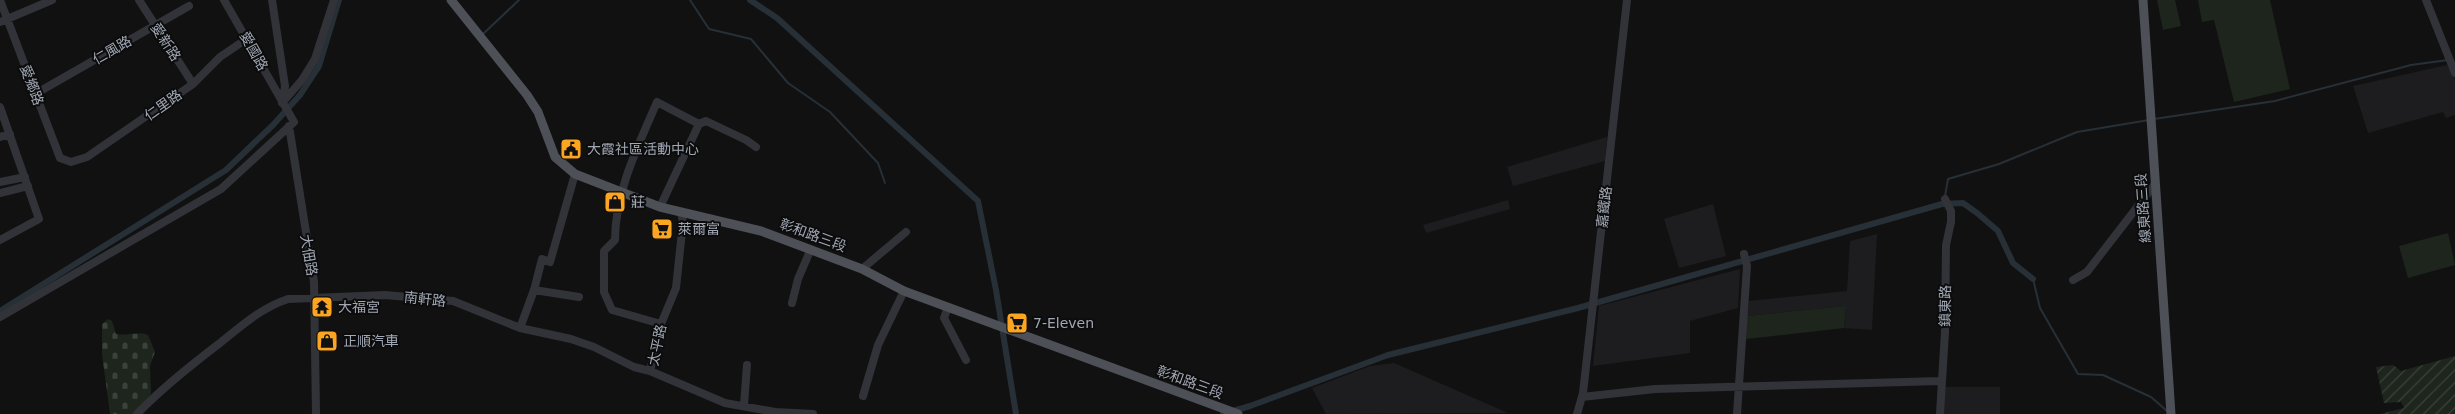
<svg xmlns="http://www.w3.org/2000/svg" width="2455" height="414" font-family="'DejaVu Sans','Noto Sans TC',sans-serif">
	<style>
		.built { fill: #1d1d1f }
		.grass { fill: #1d251d }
		.cemetery { fill: url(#cemetery-stones) }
		.garden { fill: url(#garden-furrows) }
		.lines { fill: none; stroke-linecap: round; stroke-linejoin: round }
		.stream { stroke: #273036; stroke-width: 2 }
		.canal { stroke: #273036; stroke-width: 6 }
		.minor { stroke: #323338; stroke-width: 8 }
		.major { stroke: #4d5057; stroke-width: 9 }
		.labels { text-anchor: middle; stroke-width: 4; stroke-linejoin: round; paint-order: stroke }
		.street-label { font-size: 14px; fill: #a1a8b4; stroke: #0c0c0d }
		.poi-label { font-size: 14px; fill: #a1a8b4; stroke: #0c0c0d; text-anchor: start }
	</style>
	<defs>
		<pattern id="cemetery-stones" width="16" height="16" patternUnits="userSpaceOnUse" patternTransform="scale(1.25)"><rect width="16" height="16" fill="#1d251d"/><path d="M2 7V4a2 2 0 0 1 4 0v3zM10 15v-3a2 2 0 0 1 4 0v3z" fill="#3b423b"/></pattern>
		<pattern id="garden-furrows" width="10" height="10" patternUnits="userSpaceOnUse" patternTransform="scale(1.25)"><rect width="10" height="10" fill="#1d251d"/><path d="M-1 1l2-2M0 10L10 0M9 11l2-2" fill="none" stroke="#3b423b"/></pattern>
	</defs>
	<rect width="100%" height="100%" fill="#111112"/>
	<path class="built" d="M2447,65L2455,80V115L2446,118L2443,112L2368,133L2353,86Z
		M1607,137L1605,161L1513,186L1507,167Z
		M1508,200L1510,209L1426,233L1423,225Z
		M1713,204L1726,256L1679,268L1664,219Z
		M1877,234L1872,330L1844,328L1846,306L1747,316L1749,301L1847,291L1850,241Z
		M1740,269L1738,308L1690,321V353L1593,366L1599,306Z
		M1394,363L1508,413L1326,414L1312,388L1370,366Z
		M1942,387H2000V414H1942Z"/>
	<path class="grass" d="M2157,0H2175L2181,26L2163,30Z
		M2198,0H2270L2290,89L2234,102L2214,20L2202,22Z
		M2448,233L2455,265L2408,278L2399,246Z
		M1846,306L1844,328L1746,339L1747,316Z"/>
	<path class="cemetery" d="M108,319L112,321L116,334C128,336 138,331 148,335L155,352L150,366L151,394L134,414H110L102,354V324Z"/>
	<path class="garden" d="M2455,356V414H2380L2404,408L2401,402L2384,403L2376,367L2393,365L2401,371Z"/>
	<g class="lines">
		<path class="stream" d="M690,0L709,29L751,39L788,83L830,112L878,163L885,183
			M483,34L519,0
			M2154,119L2275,101L2411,65L2448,60
			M1945,196L1948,179L1999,164L2077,132L2149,120
			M2033,279L2040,308L2078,374L2103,375L2151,397L2167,411"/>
		<path class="canal" d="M750,0L777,18L978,201L996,290L1016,414
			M0,311L226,170L273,125L300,95L319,66L339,0
			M1223,414L1250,406L1388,355L1578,308L1942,204L1963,203L1977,213L1998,231L2013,263L2033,279"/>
		<path class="minor" d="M0,0L60,158L71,162L87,157L193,84L220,57L248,38
			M139,0L193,84
			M272,0L285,86L283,102
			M2426,0L2455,73
			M0,22L52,0
			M35,94L189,6
			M282,103L302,80L315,59L334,0
			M0,107L39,219L0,240
			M289,126L314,282L316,414
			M0,137L10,134
			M0,182L25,177
			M0,193L28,186
			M660,207L699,124L706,121L746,140L756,147
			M862,269L906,232
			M2073,280L2087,272L2155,184
			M534,290L579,297
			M792,303L798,279L810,251
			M948,307L944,318L966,360
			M0,317L221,189L294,122L224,0
			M661,324L612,310L604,292V251L615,240C615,192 638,146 657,102L699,124
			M520,328L534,290L542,259L550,262L575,174
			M650,371L661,324L676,288L683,222L681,212
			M863,396L878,345L904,291
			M1582,397L1655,389L1941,381
			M744,405L747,365
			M137,414C162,388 191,365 220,343C241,326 261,308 288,299L385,295L453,301L520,328L571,339L594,347L634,367L650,371L725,403L775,412L813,414
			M1577,414L1583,393L1627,0
			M1737,414L1747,266L1744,254
			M1940,414L1945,332L1946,245L1951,222V211L1945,199"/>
		<path class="major" d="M451,0L527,95L538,112L555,157L575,174L660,207L761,231L862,269L904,291L1238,414
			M2143,0L2171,414"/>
	</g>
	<defs>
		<g id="civic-square" transform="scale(1.125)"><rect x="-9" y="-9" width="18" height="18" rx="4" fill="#fba520" stroke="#0c0c0d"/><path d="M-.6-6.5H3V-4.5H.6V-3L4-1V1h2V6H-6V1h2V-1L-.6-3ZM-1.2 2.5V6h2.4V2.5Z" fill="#111"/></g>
		<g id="shop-square" transform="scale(1.125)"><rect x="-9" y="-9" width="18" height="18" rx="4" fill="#fba520" stroke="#0c0c0d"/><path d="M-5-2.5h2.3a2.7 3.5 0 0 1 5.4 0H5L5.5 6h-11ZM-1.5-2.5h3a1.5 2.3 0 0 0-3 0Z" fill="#111"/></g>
		<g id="supermarket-square" transform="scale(1.125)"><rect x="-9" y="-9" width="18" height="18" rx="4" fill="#fba520" stroke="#0c0c0d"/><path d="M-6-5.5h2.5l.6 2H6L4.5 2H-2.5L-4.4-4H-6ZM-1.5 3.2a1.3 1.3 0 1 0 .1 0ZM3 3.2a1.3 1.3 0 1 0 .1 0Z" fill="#111"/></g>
		<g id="temple-square" transform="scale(1.125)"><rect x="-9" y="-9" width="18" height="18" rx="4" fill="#fba520" stroke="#0c0c0d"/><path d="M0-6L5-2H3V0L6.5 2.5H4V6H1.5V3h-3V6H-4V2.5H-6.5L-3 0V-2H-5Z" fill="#111"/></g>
	</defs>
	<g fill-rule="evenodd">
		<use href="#civic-square" x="571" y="149"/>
		<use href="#shop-square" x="615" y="202"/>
		<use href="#supermarket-square" x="662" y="229"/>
		<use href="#temple-square" x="322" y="307"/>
		<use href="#supermarket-square" x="1017" y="323"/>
		<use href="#shop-square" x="327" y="341"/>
	</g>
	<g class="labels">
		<g class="street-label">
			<text transform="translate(166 42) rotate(57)" y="5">愛新路</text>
			<text transform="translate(112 50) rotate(-30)" y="5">仁風路</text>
			<text transform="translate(254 51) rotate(61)" y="5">愛國路</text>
			<text transform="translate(32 85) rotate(70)" y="5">愛鄉路</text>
			<text transform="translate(163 105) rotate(-35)" y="5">仁里路</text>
			<text transform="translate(1604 207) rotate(-83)" y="5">嘉鐵路</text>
			<text transform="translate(2143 208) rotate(-94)" y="5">線東路三段</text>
			<text transform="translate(813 235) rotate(20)" y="5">彰和路三段</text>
			<text transform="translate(309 255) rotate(80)" y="5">大佃路</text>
			<text transform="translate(425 299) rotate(6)" y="5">南軒路</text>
			<text transform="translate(1945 306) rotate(-89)" y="5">鎮東路</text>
			<text transform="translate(657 345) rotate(-78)" y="5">太平路</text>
			<text transform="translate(1190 382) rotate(20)" y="5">彰和路三段</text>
		</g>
		<g class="poi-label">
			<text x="587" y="154">大霞社區活動中心</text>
			<text x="631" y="207">莊</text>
			<text x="678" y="234">萊爾富</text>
			<text x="338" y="312">大福宮</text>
			<text x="1033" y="328">7-Eleven</text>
			<text x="343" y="346">正順汽車</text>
		</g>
	</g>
</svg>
